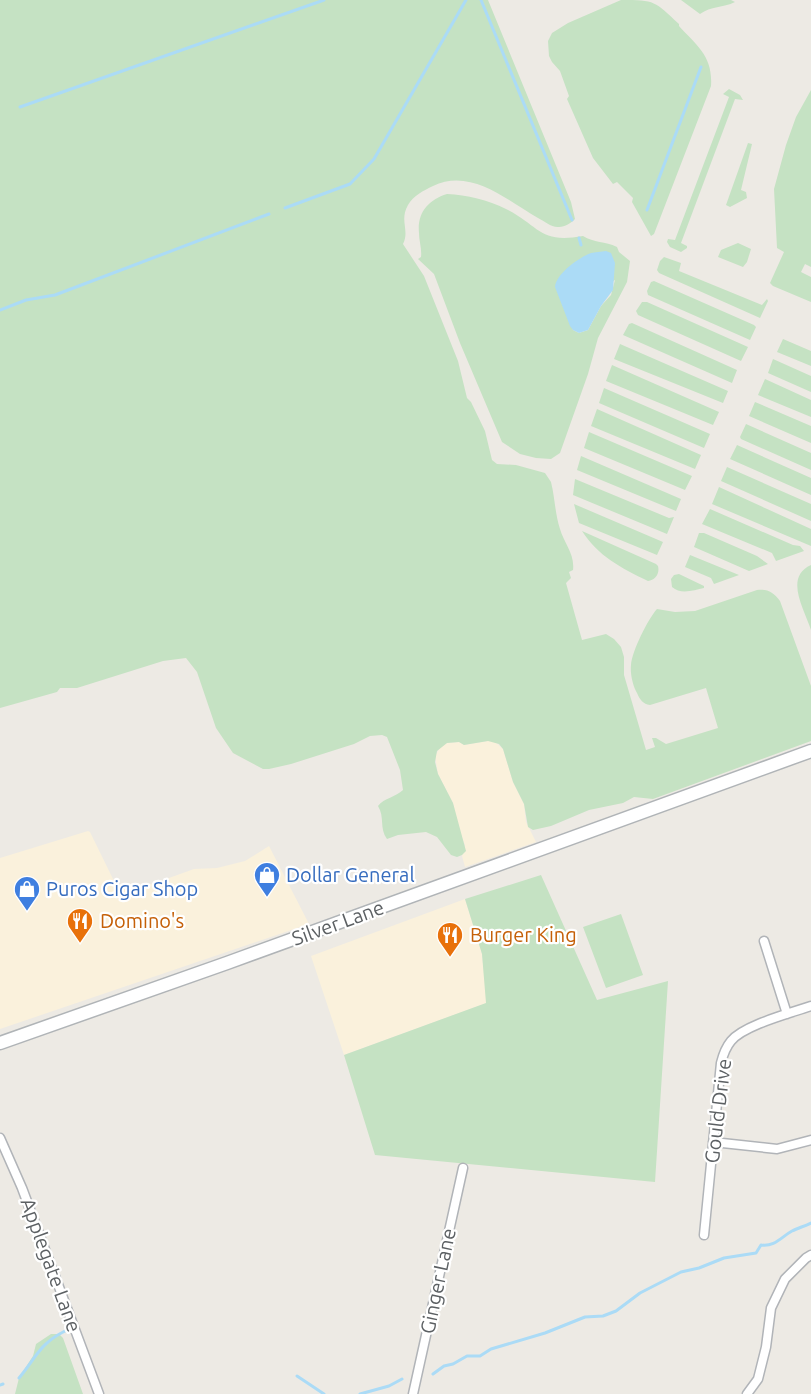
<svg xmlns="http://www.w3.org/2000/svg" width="811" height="1394" font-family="Ubuntu,sans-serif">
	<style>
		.commercial { fill: #faf1dc }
		.green { fill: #c5e2c3; fill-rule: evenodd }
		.water { fill: #abdbf6 }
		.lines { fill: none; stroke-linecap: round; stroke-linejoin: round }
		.stream { stroke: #abdbf6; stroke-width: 3 }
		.minor-casing { stroke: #b1b4b8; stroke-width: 11 }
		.secondary-casing { stroke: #b0b4b7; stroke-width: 15 }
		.minor { stroke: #fff; stroke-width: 8 }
		.secondary { stroke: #fff; stroke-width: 12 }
		.labels { text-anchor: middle; stroke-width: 4.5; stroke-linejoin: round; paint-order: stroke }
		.shop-label { font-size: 20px; fill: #366cbe; stroke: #fff; text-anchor: start }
		.food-label { font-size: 20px; fill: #c56008; stroke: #fff; text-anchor: start }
		.street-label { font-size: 20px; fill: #5c6063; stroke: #fff }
	</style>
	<rect width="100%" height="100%" fill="#edeae4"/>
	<path class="commercial" d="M488,741H494L503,749L513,782L524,804L526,822L536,842L465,867L462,856L465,845L460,833L453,803L438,774L435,756L441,746L447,743L459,742L464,745Z
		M88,831L90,832L113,879L122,888L127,889L155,883L194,869L217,868L245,861L269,846L309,924L0,1029V858Z
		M465,899L482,954L487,1003L344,1055L311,956Z"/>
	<path class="green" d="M0,0H488L571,202L575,219C571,223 565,227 559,227C552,228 544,221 538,218C508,201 471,167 433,186C423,191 414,195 408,205C399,221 410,230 403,244L424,276L458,361L467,398L471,402L485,431L492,460L497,464L516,465L545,473L551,482C555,498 555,514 560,529C564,543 575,554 573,570L569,572L571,578L566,583L582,640L606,634L614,639L621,647L624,657V675L646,750L655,747L652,738H656L666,744L718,728L706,688L650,705C643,704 640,700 637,693C633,686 630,674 631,665C632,651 648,619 657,609L675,612L695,611L757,590C768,589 773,592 780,601L811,686V741L653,799L634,797L623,803L589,810L551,826L533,830L528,827L524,804L513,782L503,749L499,744L488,741L464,745L459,742L447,743L437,751L435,762L438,774L453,803L466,851L462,855L457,857L451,855L437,837L426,832L398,835L387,839C379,828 385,817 378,806C384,798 396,797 403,790L400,770L387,737L382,735L370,736L354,744L291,764L269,769H263L233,753L216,728L197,672L186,658L163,661L77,688H60L57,692L0,708Z
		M621,0C656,0 654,1 679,24V26C697,46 713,56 711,86L654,234L651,236L632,202L633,198L617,182L613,184L593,158L567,99L569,96L560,71L552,62L549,56L548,41L552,33L568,23Z
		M681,0H731L735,2C723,8 711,6 700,14Z
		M729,89L740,95L743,100L735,99L681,243L687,246V248L681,252L670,247L667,242L668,239L675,240L729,97L723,94Z
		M811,90V267L805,264L801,272L811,277V302L773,286L770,283L784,252L777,248L774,189L786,145L796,117Z
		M748,143L752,144L741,190L746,192L747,198L730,207L726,205Z
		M447,194C467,195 488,200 506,209C540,226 539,244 583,236C594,243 605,241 617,247L619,252L630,261L627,282L598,338L588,374L560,453L551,459L536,458L520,454L502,442L460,343L434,274L418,259L421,257C422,249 419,241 419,233C417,213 428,200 447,194ZM615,280L611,295L601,306L588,330L579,333L573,330L566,311Z
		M738,243L751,249L747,262L743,267L718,257L721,250Z
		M664,257L681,263L679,271L762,305L767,299L768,301L760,318L659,273L657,270L660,261Z
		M654,281L754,325L756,327L750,340L648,295L647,291L651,282Z
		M642,302H647L748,347L741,361L638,315L636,311Z
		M632,323L737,370L732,383L623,335L629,324Z
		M783,339L811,351V366L777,352Z
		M620,344L728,391L723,403L614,359Z
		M773,359L811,376V392L768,373Z
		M612,365L719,412L713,425L606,381Z
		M765,379L811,400V417L758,395Z
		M604,388L710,434L704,448L599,403Z
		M755,402L811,426V443L749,416Z
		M597,409L701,455L695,469L591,426Z
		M746,424L811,453V470L741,439L740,437Z
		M589,432L692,476L685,490L584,448Z
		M737,445L811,478V495L730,459Z
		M581,456L681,499L676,511L577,470Z
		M727,467L811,504V521L721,481Z
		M575,479L669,518L674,517L667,534L573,495Z
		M719,487L811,529V546L712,504Z
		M574,504L663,542L657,555L579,523Z
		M710,509L793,545L800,546L804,551L776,561L772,553L702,524Z
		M582,531L656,564L658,566C660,574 655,580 648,581C621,568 598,556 582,531Z
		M699,533H704L757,556L768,564L749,571L694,547Z
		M690,555L739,575L714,584L711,578L685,567Z
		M811,565V630C804,609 784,577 811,565Z
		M679,574L704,586V588C694,590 681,595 672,587L671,579L674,575Z
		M541,875L597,1000L668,981L655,1182L375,1155L344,1055L486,1003L482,954L465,899Z
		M621,914L643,975L606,988L583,927Z
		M51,1334H59L63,1338L83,1394H15L19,1378L33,1356L36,1344Z"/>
	<path class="water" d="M606,251L611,253L615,263L613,290L601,306L588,330L579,333L573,330L570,326L555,287C556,274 578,258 591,253C595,252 601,252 606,251Z"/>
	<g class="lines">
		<path class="stream" d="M481,0L572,220
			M20,107L324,0
			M285,208L350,184L374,159L466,0
			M647,210L701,67
			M579,238L581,245
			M0,310L26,300L55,295L269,214
			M433,1374L444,1366L453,1364L467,1356H480L491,1349L545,1333L585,1317L603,1316L616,1311L640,1293L681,1272L699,1268L724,1258L756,1253L761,1245C775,1247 781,1237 792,1231C798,1228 805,1226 811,1223
			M297,1376L324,1394
			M19,1378C36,1358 39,1344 65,1331
			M0,1385L3,1384
			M360,1394L389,1386L402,1379"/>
		<g class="minor-casing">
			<path id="minor" d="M764,941L787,1014
				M0,1138L22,1188L99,1394
				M713,1142L777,1149L811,1140
				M704,1235L721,1063C723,1055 726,1047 731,1041C744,1025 791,1013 811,1006
				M413,1394L463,1168
				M747,1394L758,1379L766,1347L771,1308L785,1279L806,1258L811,1255"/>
		</g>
		<g class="secondary-casing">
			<path id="secondary" d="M0,1043L227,963L811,751"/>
		</g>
		<use href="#minor" class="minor"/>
		<use href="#secondary" class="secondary"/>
	</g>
	<defs>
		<g id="shop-pin" transform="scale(1.35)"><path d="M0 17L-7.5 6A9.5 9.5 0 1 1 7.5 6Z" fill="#3f7fe0" stroke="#fff"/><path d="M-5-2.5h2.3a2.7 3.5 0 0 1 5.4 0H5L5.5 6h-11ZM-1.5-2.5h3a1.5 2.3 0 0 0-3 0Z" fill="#fff"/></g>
		<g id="restaurant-pin" transform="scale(1.35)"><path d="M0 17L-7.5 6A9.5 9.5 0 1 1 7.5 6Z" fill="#e8710a" stroke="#fff"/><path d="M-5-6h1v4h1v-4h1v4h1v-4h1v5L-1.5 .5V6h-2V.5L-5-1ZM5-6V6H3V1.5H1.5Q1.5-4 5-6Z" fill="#fff"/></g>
	</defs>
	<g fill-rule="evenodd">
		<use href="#shop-pin" x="267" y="875"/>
		<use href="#shop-pin" x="27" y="889"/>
		<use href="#restaurant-pin" x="80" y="921"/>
		<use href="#restaurant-pin" x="450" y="935"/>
	</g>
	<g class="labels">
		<g class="shop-label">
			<text x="286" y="882">Dollar General</text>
			<text x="46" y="896">Puros Cigar Shop</text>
		</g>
		<g class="food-label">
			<text x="100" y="928">Domino's</text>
			<text x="470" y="942">Burger King</text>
		</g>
		<g class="street-label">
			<text transform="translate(338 923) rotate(-20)" y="7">Silver Lane</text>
			<text transform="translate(718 1111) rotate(-83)" y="7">Gould Drive</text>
			<text transform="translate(51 1265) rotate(70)" y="7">Applegate Lane</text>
			<text transform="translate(438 1281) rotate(-78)" y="7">Ginger Lane</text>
		</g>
	</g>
</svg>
